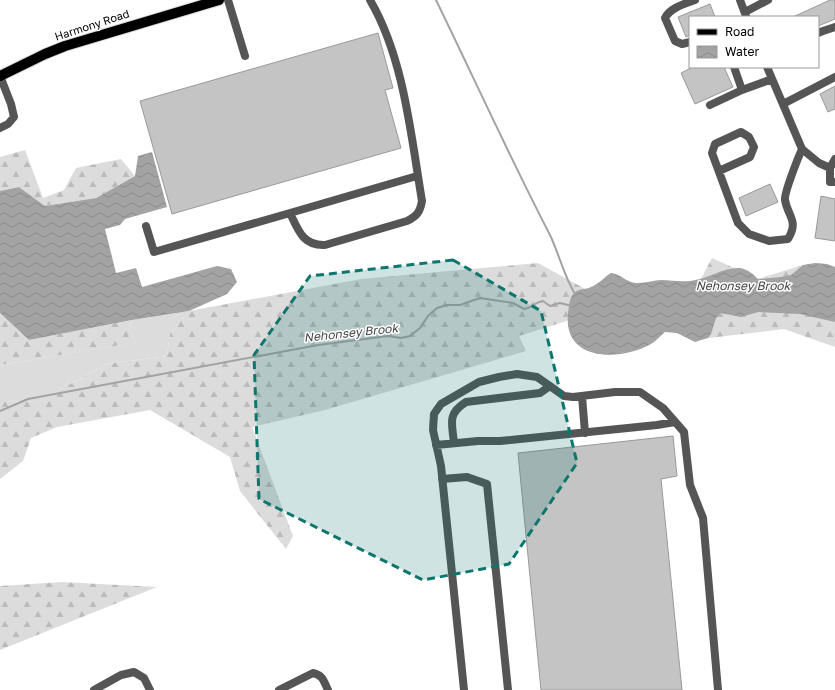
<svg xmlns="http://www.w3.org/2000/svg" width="835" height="690" font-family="'Golos Text',sans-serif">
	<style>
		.grass { fill: #dcdcdc }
		.forest { fill: url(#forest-firs) }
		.water { fill: url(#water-waves) }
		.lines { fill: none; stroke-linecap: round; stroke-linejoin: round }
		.stream { stroke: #a3a3a3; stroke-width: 2 }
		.building { fill: #c4c4c4; stroke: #999 }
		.major-casing { stroke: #dbdbdb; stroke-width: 12 }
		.minor { stroke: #555; stroke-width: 8 }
		.major { stroke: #000; stroke-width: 10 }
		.marked { fill: #0f766e; fill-opacity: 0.2; stroke: #0f766e; stroke-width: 3; stroke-dasharray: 8 5; stroke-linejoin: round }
		.labels { text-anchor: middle; stroke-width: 3; stroke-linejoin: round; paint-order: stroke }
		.street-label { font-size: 11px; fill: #000; stroke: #fff }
		.water-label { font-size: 12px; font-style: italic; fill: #444; stroke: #fff }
	</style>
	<defs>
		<pattern id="forest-firs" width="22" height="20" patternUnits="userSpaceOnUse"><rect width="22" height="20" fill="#dcdcdc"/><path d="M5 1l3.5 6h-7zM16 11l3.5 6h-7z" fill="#bbb"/></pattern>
		<pattern id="water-waves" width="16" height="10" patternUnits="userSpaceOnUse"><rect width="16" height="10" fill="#a3a3a3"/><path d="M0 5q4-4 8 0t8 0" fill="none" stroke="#8b8b8b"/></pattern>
	</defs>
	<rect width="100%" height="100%" fill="#fff"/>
	<path class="grass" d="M189,311L170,333L167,356L107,364L39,401L4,402L0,406V365L126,344L132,320Z"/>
	<path class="forest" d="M25,150L43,198L64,190L76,168L121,159L135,176L96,198L45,206L19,187L0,191V157Z
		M712,258L758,279L803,265L835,272V347L784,329L692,340L693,294Z
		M538,263L598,296L576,318L519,336L526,351L325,410L252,427L293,536L286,549L240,491L230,457L150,410L57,427L31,438L23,461L0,479V406L4,402L39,401L107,364L167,356L170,333L189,311L361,279Z
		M0,313L29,340L132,320L127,344L0,365Z
		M62,582L157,587L0,650V586Z"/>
	<path class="water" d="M152,152L167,207L125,219L120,225L105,229L116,273L136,268L142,287L217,266L231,269L237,282L227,294L189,311L132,320L29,340L0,313V191L19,187L45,206L96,198L135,176L138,156Z
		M815,263L827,264L835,267V322L800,314L758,312L741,317L721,313L716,318L711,334L708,338L695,342L677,333L665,332C660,336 656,341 651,344C621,361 563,362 568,314C569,307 569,298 574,293C579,288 585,290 591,287C599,284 604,277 611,273C621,274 628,284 639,283C647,283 654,280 661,280C673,280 683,283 695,280C709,278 725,267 740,268C747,269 753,274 758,279L782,277L791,275L803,265Z"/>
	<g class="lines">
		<path class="stream" d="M436,0C474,78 510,158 550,235C559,254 564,276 575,294
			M0,411L28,399L318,345L388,336L401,338L410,336L420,328L428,316L437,308L447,305H460L480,298L513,303L524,309C533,308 534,302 543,301L550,306L560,303L572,306"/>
	</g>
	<path class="building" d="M830,0H835V19L818,26V17H793Z
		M710,4L715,17H690V35L686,37L678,17Z
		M378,33L393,88L385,90L401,148L172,214L140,101Z
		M693,67H724L733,87L695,104L681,73Z
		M835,86V109L828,112L820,94Z
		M770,184L778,202L746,216L739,198Z
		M821,196L835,199V241L815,238Z
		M673,436L677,476L661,479L682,690H541L518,453Z"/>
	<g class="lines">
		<g class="major-casing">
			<path id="major" d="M0,76L45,54L65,46L219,0"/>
		</g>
		<path class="minor" d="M228,0L245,56
			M740,0L746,16
			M745,12L768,0
			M818,33L823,31L835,27
			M690,42L682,44L675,41L665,18C670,8 684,4 695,0
			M734,67L742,90
			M767,67L802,149
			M0,76L11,104L14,117L8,124L0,128
			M783,104L835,77
			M710,105L742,90L772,79
			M802,149L819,163L830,168
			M835,159L830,168V182H835
			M719,171L750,157L754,147L749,137L741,132L715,144L712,153L738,223L749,234L769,241L788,239C799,221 788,217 785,200C784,193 798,158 802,149
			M290,213L417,176
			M146,226L154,252L290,213C298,230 303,246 325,245L407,221C417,216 420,212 422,201C411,136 404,58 370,0
			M582,396L585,433
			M454,443C452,423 447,414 466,402L540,393L550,386
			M436,445L478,441H500L657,425L675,422
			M442,479L467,477L487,484L508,690
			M94,690L121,675L134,672L144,678L150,690
			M279,690L313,673C323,675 324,682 328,690
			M464,690L441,466L433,430L434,414L441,404L479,382L499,377L517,374L537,377L564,396L573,397L615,392H640L663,408L684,432L690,485L703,518L718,690"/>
		<use href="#major" class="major"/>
	</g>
	<path class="marked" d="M453,260L541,311L577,463L509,564L423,580L259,499L254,355L310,276Z"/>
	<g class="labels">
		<g class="street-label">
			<text transform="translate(92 25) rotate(-18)" y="4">Harmony Road</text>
		</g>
		<g class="water-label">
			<text x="743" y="290">Nehonsey Brook</text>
			<text transform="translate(351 333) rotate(-6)" y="4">Nehonsey Brook</text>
		</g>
	</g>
	<rect x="689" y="16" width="130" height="52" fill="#ffffff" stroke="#999999"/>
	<rect x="697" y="29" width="20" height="6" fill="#000000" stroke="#999999"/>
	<text x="725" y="36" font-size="12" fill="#000000">Road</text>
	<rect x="697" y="46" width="20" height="12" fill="url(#water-waves)" stroke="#999999"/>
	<text x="725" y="56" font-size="12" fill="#000000">Water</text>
</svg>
